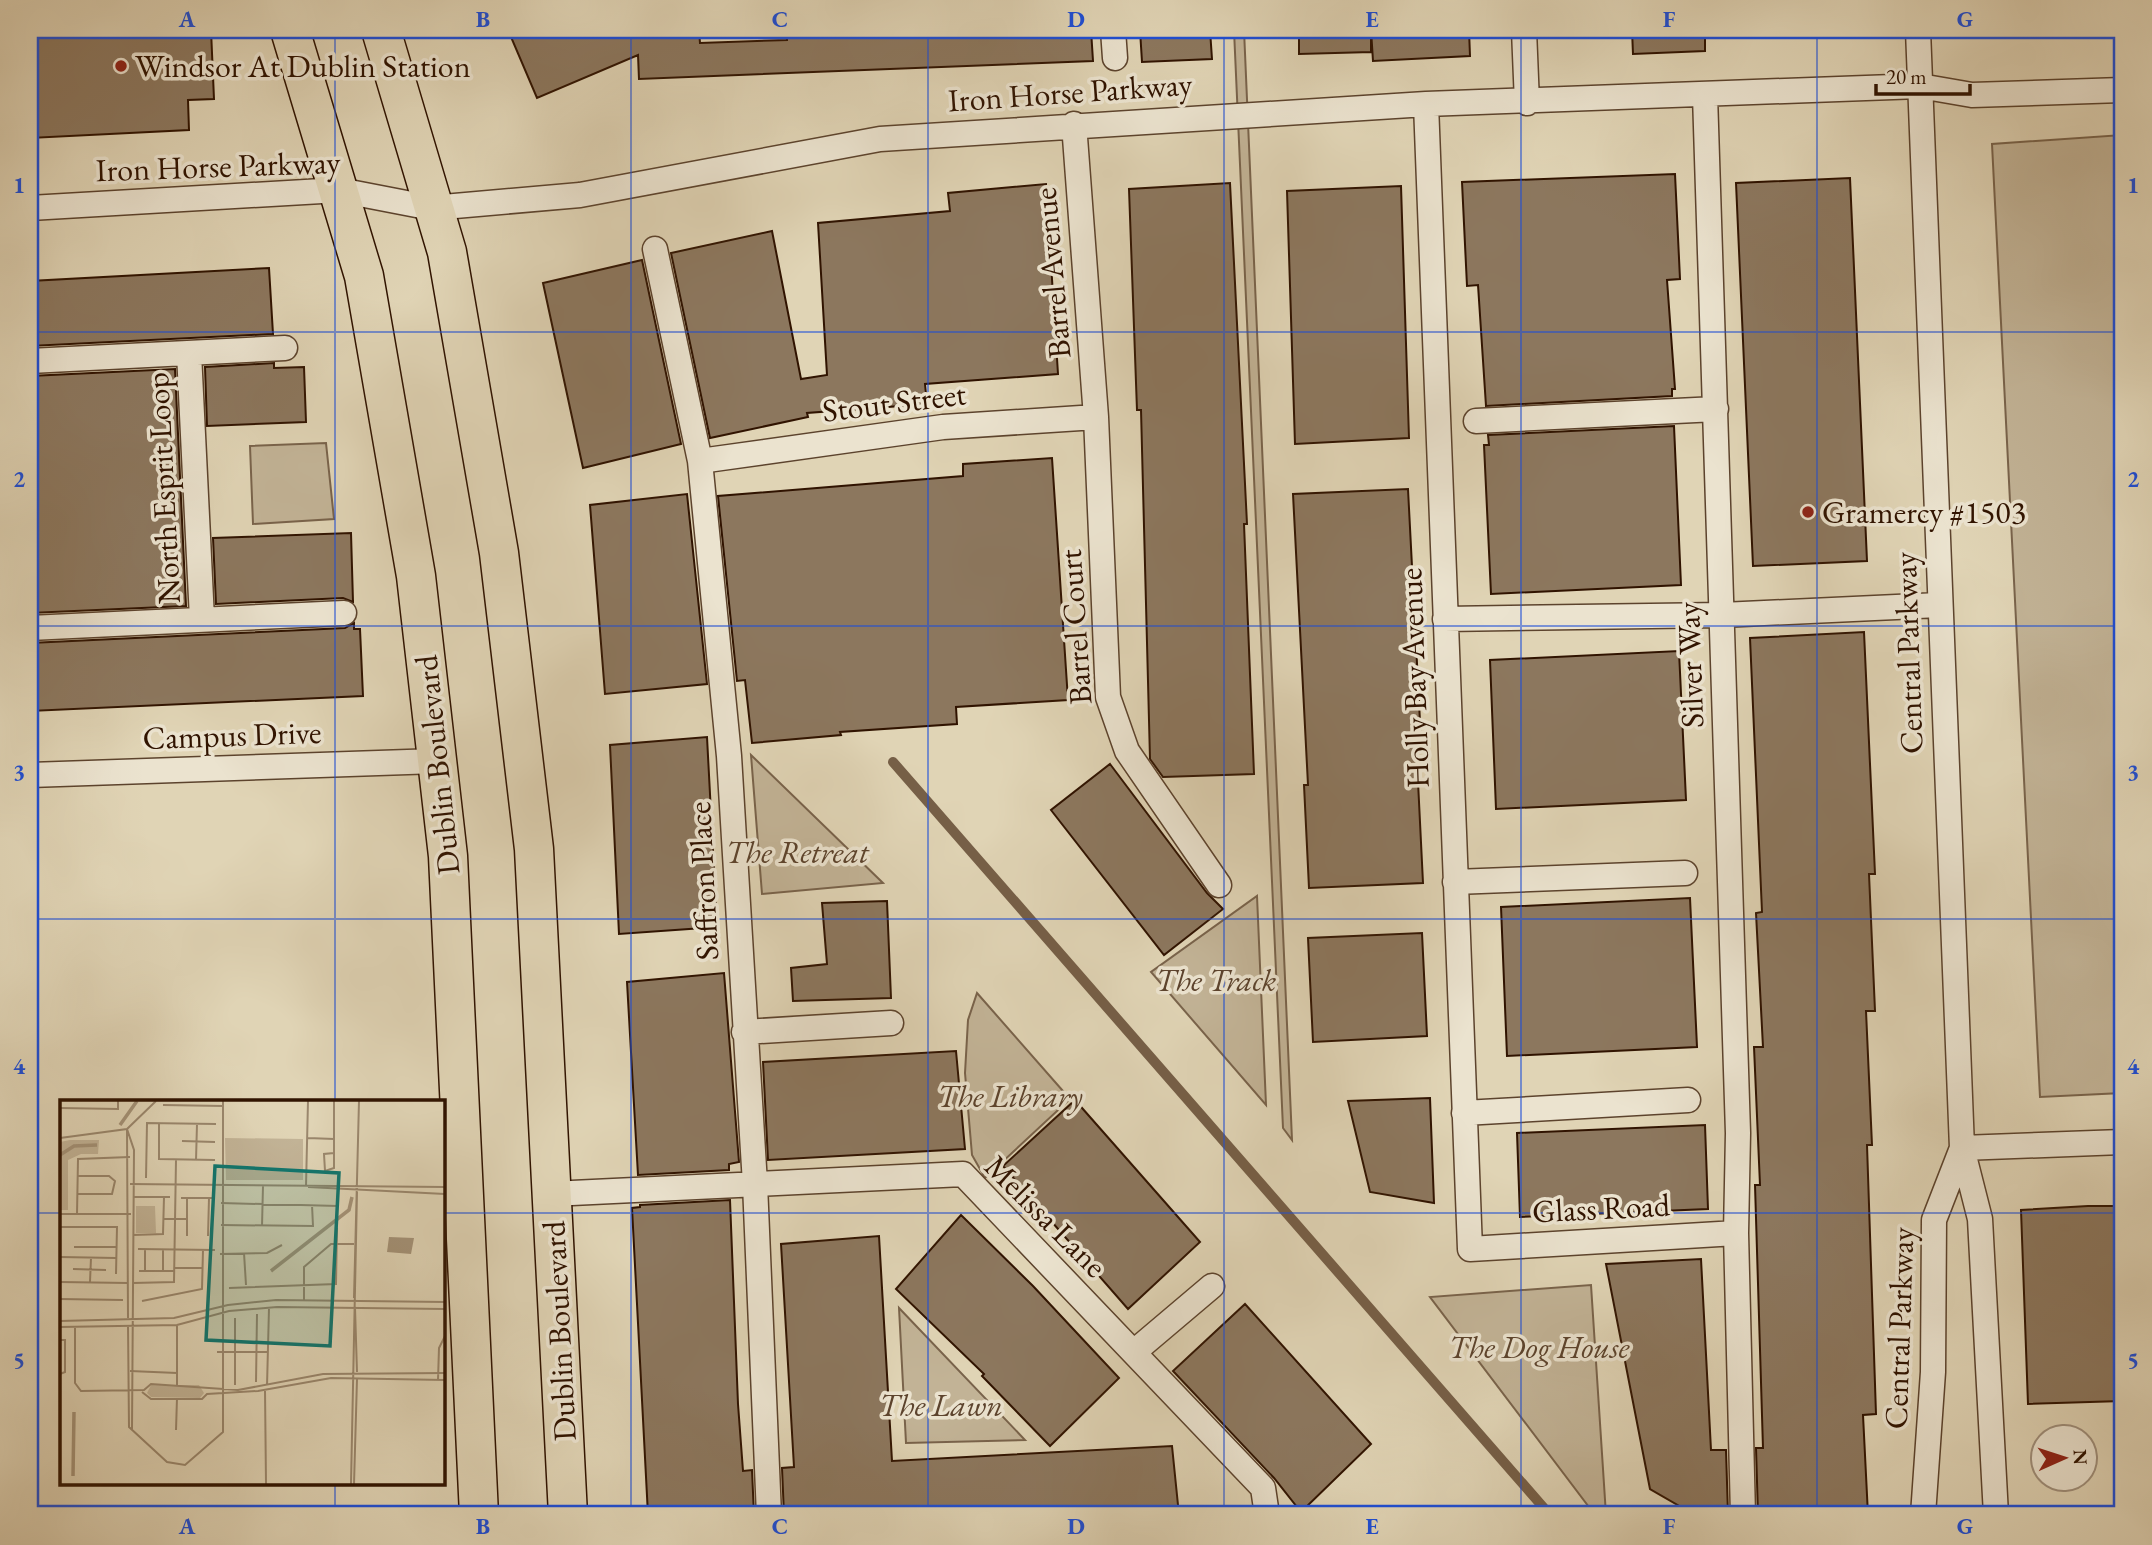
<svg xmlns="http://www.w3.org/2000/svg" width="2152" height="1545" font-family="'EB Garamond',serif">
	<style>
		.green { fill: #c2b396; stroke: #79634b; stroke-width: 2 }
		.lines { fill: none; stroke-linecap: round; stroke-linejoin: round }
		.stream { stroke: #765f47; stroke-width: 10 }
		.building { fill: #8c775e; stroke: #301300; stroke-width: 2 }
		.street-casing { stroke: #5c432d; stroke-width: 27 }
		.primary-casing { stroke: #301300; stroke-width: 41 }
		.street { stroke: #ebe3cf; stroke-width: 24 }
		.primary { stroke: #e0d4b5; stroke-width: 38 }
		.grid { fill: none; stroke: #1d4ed8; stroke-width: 2; stroke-opacity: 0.55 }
		.poi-dot { fill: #8f2418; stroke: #ebe3cf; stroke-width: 2.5 }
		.labels { text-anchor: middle; stroke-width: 7; stroke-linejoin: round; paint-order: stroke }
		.poi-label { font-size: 32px; fill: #301300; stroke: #ebe3cf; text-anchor: start }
		.street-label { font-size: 32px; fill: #301300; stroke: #ebe3cf }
		.park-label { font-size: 32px; font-style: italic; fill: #5c432d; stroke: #ebe3cf }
		.inset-river { fill: none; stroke: #a49277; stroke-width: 3.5 }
		.inset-road { fill: none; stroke: #9a876d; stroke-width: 2 }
		.view { fill: #0f766e; fill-opacity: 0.15; stroke: #0f766e; stroke-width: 3.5 }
		.inset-edge { fill: none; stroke: #301300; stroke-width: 3.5 }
		.neatline { fill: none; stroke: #1d4ed8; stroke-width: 2.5 }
		.grid-label { font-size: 23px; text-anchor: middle; font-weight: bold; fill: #1d4ed8 }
	</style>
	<rect width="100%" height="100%" fill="#e0d4b5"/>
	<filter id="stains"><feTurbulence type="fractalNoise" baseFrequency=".00286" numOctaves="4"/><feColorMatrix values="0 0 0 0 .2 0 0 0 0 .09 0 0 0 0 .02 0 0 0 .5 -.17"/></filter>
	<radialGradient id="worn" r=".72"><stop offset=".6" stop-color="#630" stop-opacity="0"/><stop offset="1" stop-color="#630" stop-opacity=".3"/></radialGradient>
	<path class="green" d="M1234,30H1244L1292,1140L1283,1128Z
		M2122,135V1093L2040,1097L1992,144Z
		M326,443L334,519L253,524L250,446Z
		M751,755L883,883L762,894Z
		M1257,896L1266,1105L1151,972Z
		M977,993L1070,1099L985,1178L972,1155L965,1073L968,1020Z
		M1591,1285L1606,1515H1595L1430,1297Z
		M899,1308L1025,1440L906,1443Z"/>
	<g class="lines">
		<path class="stream" d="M893,762L1550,1515"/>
	</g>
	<path class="building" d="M43,30H211L214,99L188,100L189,130L30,138V32Z
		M508,30H699L700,43L787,40L786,30H944V36L1029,32V30H1091L1093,61L639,79L638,55L537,98Z
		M1140,30H1210L1212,59L1142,62Z
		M1299,30H1371V52L1299,54Z
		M1371,30H1469L1470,56L1373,61Z
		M1632,30H1705V51L1633,54Z
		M1675,174L1680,279L1667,280L1675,389H1672V396L1486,406L1478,285L1467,286L1462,182Z
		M1850,178L1867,561L1753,566L1736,183Z
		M1230,183L1247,524H1244L1254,774L1163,777L1150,759L1141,410H1137L1129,189Z
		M1046,184L1058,374L925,384L927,404L807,413L808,417L710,438L671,253L772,231L801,379L827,375L818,223L950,211L948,193Z
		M1401,186L1409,438L1295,444L1287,191Z
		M642,260L681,444L583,468L543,283Z
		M269,268L273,334L30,346V281Z
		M274,363V368L304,367L306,422L207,426L205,367Z
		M175,369L186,606L30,613V376Z
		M1674,426L1681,585L1491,594L1484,445H1489L1488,435Z
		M1052,458L1068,700L956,707L957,724L840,732L841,735L752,743L745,680L737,681L718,496L963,476V464Z
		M1408,489L1421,741H1416L1423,883L1309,888L1304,785H1308L1293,494Z
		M687,494L707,684L605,694L590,505Z
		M351,533L353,602L343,598L216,604L213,538Z
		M354,623V629H360L363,696L30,711V643L345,628Z
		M1864,632L1875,874H1869L1875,1011H1866L1872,1145H1867L1876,1414L1863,1415L1868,1515H1758L1756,1448H1763L1755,1185H1760L1754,1047H1763L1756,913L1762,912L1750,638Z
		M1679,651L1686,800L1496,809L1490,660Z
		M707,737L717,927L619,934L610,745Z
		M1110,764L1207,893L1223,909L1164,955L1051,810Z
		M1690,898L1697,1047L1507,1056L1501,907Z
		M887,901L891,998L793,1001L791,968L827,964L822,903Z
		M1422,933L1427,1036L1313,1042L1308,938Z
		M724,973L739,1162L729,1164V1170L638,1175L627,982Z
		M956,1051L965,1149L768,1160L763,1062Z
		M1430,1098L1434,1203L1370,1192L1348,1101Z
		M1075,1100L1200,1242L1128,1309L1003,1166Z
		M1705,1125L1708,1209L1520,1217L1517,1133Z
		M730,1200L738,1404L743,1471L752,1470L754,1515H648L632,1208L640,1207V1205Z
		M2088,1206H2122V1401L2028,1404L2021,1210Z
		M961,1215L1033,1286L1119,1378L1050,1446L982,1376L984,1374L896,1289Z
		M879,1236L892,1461L1172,1446L1179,1515H784L782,1468L794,1467L781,1244Z
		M1701,1259L1711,1450H1726L1728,1515H1695L1650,1489L1606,1264Z
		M1245,1304L1371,1444L1301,1512L1274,1478L1173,1371Z"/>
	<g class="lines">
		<g class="street-casing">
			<path id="street" d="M1113,30L1115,58
				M1524,30L1527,103
				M1918,30L1962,1148L1980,1219L1996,1515
				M1705,95L1738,1133L1736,1233L1743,1515
				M1426,104L1470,1249L1736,1233
				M1074,124L1096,417L1108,697L1127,751L1219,885
				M30,208L339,190L432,208L580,195L880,139L1426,104L1920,86L1972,95L2122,90
				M655,249L700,461L729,756L755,1184L769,1515
				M189,353L202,619
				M30,361L285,348
				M1476,421L1716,409
				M700,461L943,427L1096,417
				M1445,619L1722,615L1939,605
				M30,628L344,613
				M30,775L437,761
				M1455,882L1685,873
				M744,1032L891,1023
				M1464,1113L1688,1100
				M1962,1148L2122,1142
				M551,1194L963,1174L1263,1488L1267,1515
				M1134,1352L1212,1286
				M1923,1515L1933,1372L1934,1220L1962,1148"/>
		</g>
		<g class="primary-casing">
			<path id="primary" d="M290,30L364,276L416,576L448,856L479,1515
				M381,30L447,252L499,553L534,849L568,1515"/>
		</g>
		<use href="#street" class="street"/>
		<use href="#primary" class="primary"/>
	</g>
	<path class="grid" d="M335,30V1102M631,30V1515M928,30V1515M1224,30V1515M1521,30V1515M1817,30V1515M30,332H2122M30,626H2122M30,919H2122M30,1213H61M443,1213H2122M335,1484V1515"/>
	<g class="poi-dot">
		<circle cx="121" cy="66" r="7"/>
		<circle cx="1808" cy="512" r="7"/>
	</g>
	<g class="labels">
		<g class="poi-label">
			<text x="135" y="77">Windsor At Dublin Station</text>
			<text x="1822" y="523">Gramercy #1503</text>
		</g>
		<g class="street-label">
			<text transform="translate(1070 92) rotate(-4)" y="11">Iron Horse Parkway</text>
			<text transform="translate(218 166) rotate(-2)" y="11">Iron Horse Parkway</text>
			<text transform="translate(1052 273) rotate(-95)" y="11">Barrel Avenue</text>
			<text transform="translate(894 402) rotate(-7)" y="11">Stout Street</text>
			<text transform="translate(163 488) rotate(-93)" y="11">North Esprit Loop</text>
			<text transform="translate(1075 627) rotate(-94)" y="11">Barrel Court</text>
			<text transform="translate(1908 653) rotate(-92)" y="11">Central Parkway</text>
			<text transform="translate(1690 665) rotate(-92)" y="11">Silver Way</text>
			<text transform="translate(1414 678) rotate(-92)" y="11">Holly Bay Avenue</text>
			<text transform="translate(232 735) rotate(-2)" y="11">Campus Drive</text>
			<text transform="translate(437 765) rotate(-96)" y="11">Dublin Boulevard</text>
			<text transform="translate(703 881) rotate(-93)" y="11">Saffron Place</text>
			<text transform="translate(1601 1208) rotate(-3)" y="11">Glass Road</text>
			<text transform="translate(1046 1216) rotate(45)" y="11">Melissa Lane</text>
			<text transform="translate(1899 1328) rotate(-88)" y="11">Central Parkway</text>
			<text transform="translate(559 1331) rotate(-93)" y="11">Dublin Boulevard</text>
		</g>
		<g class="park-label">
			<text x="797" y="863">The Retreat</text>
			<text x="1216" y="991">The Track</text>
			<text x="1010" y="1107">The Library</text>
			<text x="1539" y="1358">The Dog House</text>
			<text x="941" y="1416">The Lawn</text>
		</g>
	</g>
	<g transform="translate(60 1100)">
		<rect width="385" height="385" fill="#e0d4b5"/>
		<path d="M165,38L243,39V80H166ZM10,40H39L38,54H21L8,60V110H0V42ZM76,106H95L96,133H76ZM91,285H139L144,293L140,298L91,297L87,293Z" fill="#c2b396"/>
		<path d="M329,137L354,138L351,154L327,152Z" fill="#a49277"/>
		<path class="inset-river" d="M60,25L77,1M0,55L14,46L37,45M211,171L289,110L292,97M13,376L14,312"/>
		<path class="inset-road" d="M103,5L163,6M0,8L58,9V1M99,23V59L155,60M67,29L68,218M67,29L74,50L72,329M0,38L67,29L96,1M248,38L274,39M122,41L155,42M274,53L264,54L265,71L274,68V1M136,60L137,24M18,76H49L55,81L52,94H18M86,78L87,23L156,24M70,84L385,87M246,86L248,1M248,87L385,94M73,97H110M121,98H155M161,103L278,106M0,114H71M17,114L18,59L70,57M104,119H126M161,125L253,126L252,105M202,126L203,86M0,127H57L56,174M73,135L103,134L104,97M127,136V98M148,136L149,98M14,147H56M78,149L155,150M184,153L186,185M160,154L207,153L222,145M0,157L56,158M114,168H143M13,169L46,170M79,171H114M85,171V149M103,171V149M0,182L68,183M30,182L31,158M73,183L114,182L116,60M169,188L276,184L277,128M294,198L299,1M0,199L63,200M244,200V167L271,144H294M82,201L142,189L143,150M295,208L297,272M0,221L114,218L168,205L216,200L385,202M68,226L69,327L107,362L125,365L163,332V1M0,227L117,225L169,211L217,207L385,209M15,227V283L21,291L84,290L91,284L178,290L263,274L385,273M0,240H5V272L0,274M157,252H208M70,271L117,273M378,280L379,248L385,236M196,282L197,214M117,285V225M175,285V218M207,286L209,208M205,290L206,384M82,292L91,299H142L147,294L198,291L271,278L385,280M116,330L117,298M291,384L297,92M294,384L297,279"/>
		<path class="view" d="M155,66L279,73L270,246L146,240Z"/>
		<rect width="385" height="385" class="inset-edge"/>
	</g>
	<rect width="2152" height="1545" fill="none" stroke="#e0d4b5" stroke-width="77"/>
	<g transform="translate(2064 1458) rotate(87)"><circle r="33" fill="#ebe3cf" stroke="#a0907c" stroke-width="2"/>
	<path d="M0-5L12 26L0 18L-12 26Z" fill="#8f2418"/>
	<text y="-10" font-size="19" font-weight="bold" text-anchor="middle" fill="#301300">N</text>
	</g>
	<path d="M1876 84v10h94v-10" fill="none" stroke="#301300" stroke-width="3.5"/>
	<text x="1886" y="84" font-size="21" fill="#301300" stroke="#ebe3cf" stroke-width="5" paint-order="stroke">20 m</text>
	<rect x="38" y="38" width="2076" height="1468" class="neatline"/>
	<g class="grid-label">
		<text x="187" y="27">A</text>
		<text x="483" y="27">B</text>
		<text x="780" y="27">C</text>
		<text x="1076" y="27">D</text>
		<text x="1372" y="27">E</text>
		<text x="1669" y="27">F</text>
		<text x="1965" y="27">G</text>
		<text x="19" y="193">1</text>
		<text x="2133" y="193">1</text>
		<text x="19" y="487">2</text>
		<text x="2133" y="487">2</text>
		<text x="19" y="780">3</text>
		<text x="2133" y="780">3</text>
		<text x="19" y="1074">4</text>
		<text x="2133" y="1074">4</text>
		<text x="19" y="1368">5</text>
		<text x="2133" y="1368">5</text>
		<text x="187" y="1534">A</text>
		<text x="483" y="1534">B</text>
		<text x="780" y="1534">C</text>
		<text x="1076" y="1534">D</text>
		<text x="1372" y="1534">E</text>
		<text x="1669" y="1534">F</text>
		<text x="1965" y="1534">G</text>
	</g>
	<rect width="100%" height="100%" filter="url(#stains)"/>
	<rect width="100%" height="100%" fill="url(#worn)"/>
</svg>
